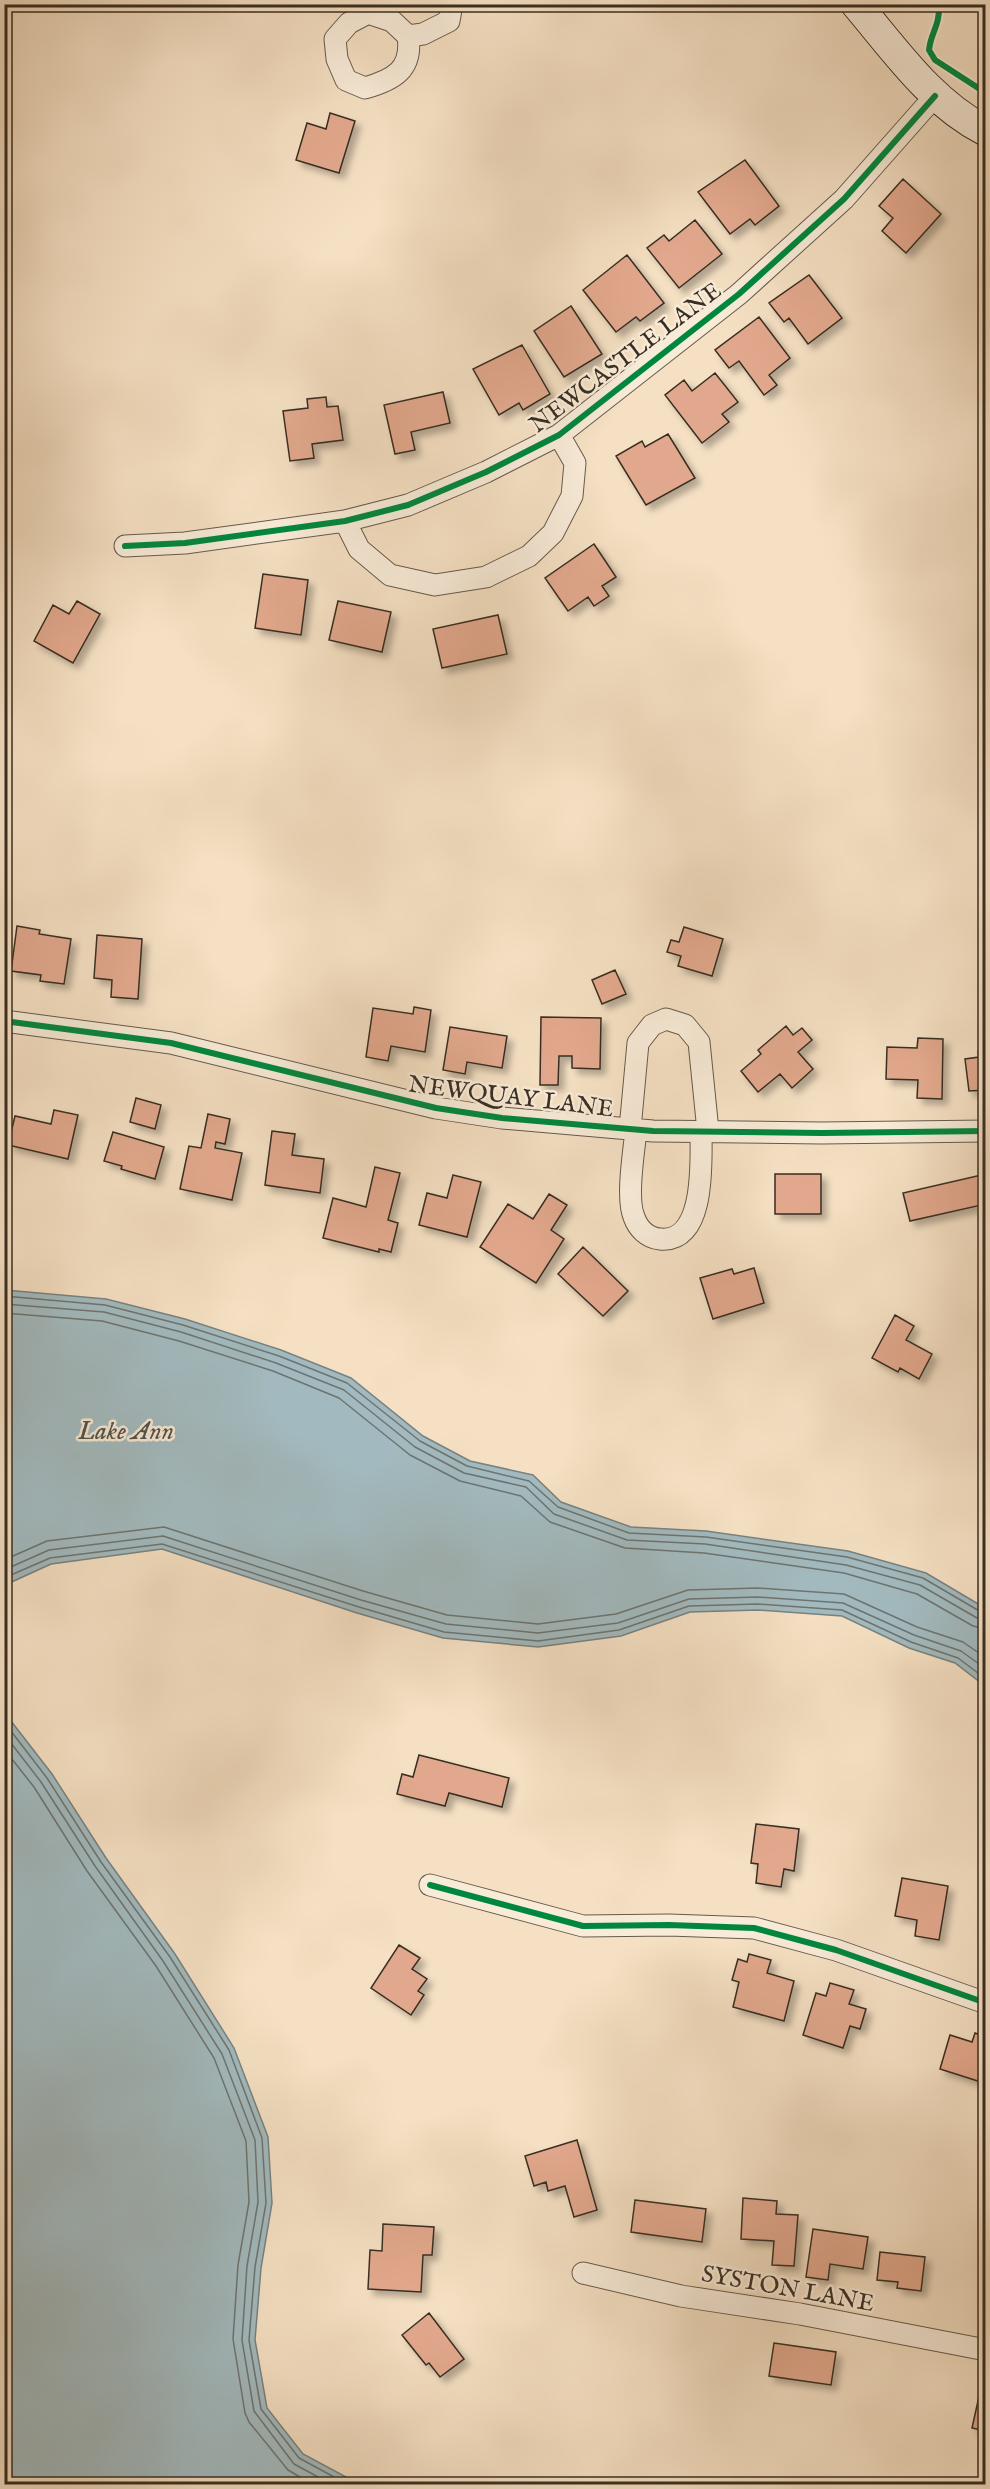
<svg xmlns="http://www.w3.org/2000/svg" width="990" height="2489" font-family="'IM FELL English',serif">
	<style>
		.water { fill: #a2babf; stroke: #788280; stroke-width: 1.5 }
		.lines { fill: none; stroke-linecap: round; stroke-linejoin: round }
		.shore { stroke: #6d7470; stroke-width: 1.5 }
		.building { fill: #e2a88d; stroke: #382e22; stroke-width: 1.5; filter: url(#shadow) }
		.street-casing { stroke: #675a4a; stroke-width: 23 }
		.secondary-casing { stroke: #382e22; stroke-width: 32 }
		.street { stroke: #f8ebd8; stroke-width: 21 }
		.secondary { stroke: #f8ebd8; stroke-width: 30 }
		.cycleway-casing { stroke: #f8ebd8; stroke-width: 10 }
		.cycleway { stroke: #00873e; stroke-width: 6 }
		.labels { text-anchor: middle; stroke-width: 5; stroke-linejoin: round; paint-order: stroke }
		.street-label { font-size: 24px; fill: #382e22; stroke: #f8ebd8 }
		.water-label { font-size: 26px; font-style: italic; fill: #525149; stroke: #f8ebd8 }
	</style>
	<defs>
		<filter id="shadow"><feDropShadow dx="5.5" dy="5.5" stdDeviation="3" flood-color="#0004"/></filter>
	</defs>
	<rect width="100%" height="100%" fill="#f5e0c3"/>
	<filter id="stains"><feTurbulence type="fractalNoise" baseFrequency=".00333" numOctaves="4"/><feColorMatrix values="0 0 0 0 .2 0 0 0 0 .09 0 0 0 0 .02 0 0 0 .5 -.17"/></filter>
	<radialGradient id="worn" r=".72"><stop offset=".6" stop-color="#630" stop-opacity="0"/><stop offset="1" stop-color="#630" stop-opacity=".3"/></radialGradient>
	<path class="water" d="M5,1290L106,1299L185,1319L281,1350L351,1378L423,1436L470,1461L533,1475L561,1502L631,1527L706,1531L848,1551L926,1573L985,1608V1686L955,1663L909,1648L842,1616L758,1610L690,1612L621,1636L538,1647L443,1638L357,1613L162,1549L51,1564L5,1585Z
		M4,1712L52,1774L106,1858L175,1954L234,2048L268,2137L272,2203L261,2268L255,2340L267,2408L303,2454L359,2484H5Z"/>
	<g class="lines">
		<path class="shore" d="M4,1296L105,1305L183,1325L279,1356L347,1383L420,1441L467,1466L529,1481L558,1507L629,1533L706,1537L847,1557L923,1578L981,1612H986
			M4,1304L104,1312L181,1332L276,1363L344,1390L415,1447L464,1473L526,1487L554,1514L627,1540L705,1544L846,1565L920,1585L977,1618L986,1620
			M4,1313L102,1321L179,1341L273,1371L339,1398L410,1455L460,1481L521,1496L550,1522L625,1548L704,1553L844,1573L917,1594L973,1626L986,1629
			M4,1560L47,1541L164,1527L363,1591L447,1615L538,1624L616,1614L688,1590L758,1588L844,1594L917,1627L963,1642L986,1658
			M4,1570L49,1550L163,1536L361,1600L446,1624L538,1633L618,1623L689,1599L758,1597L843,1603L914,1635L961,1651L986,1669
			M4,1578L50,1558L162,1544L359,1607L444,1632L538,1641L619,1630L689,1606L758,1604L842,1610L911,1642L958,1658L986,1679
			M4,1722L47,1778L101,1862L170,1957L229,2050L262,2138L266,2203L255,2267L249,2340L261,2409L299,2458L347,2484
			M4,1734L41,1782L95,1866L163,1961L222,2054L255,2140L258,2202L247,2266L242,2340L254,2411L294,2464L331,2484
			M4,1749L34,1787L87,1871L156,1966L214,2058L246,2141L249,2202L238,2265L233,2339L245,2413L249,2422L288,2470L312,2484"/>
	</g>
	<path class="building" d="M330,113L355,121L339,173L296,160L307,123L326,129Z
		M745,160L779,206L755,225L750,219L730,234L698,192Z
		M903,179L941,214L906,253L882,231L893,218L879,206Z
		M695,220L722,254L679,288L647,248L664,235L669,241Z
		M627,255L664,303L640,321L636,317L616,332L583,290Z
		M809,275L842,318L808,344L789,318L784,322L769,303Z
		M571,306L602,354L564,377L534,331Z
		M759,317L790,358L769,375L777,385L764,395L739,361L729,368L715,350Z
		M522,345L550,394L523,410L519,403L499,415L473,369Z
		M715,373L738,402L722,414L729,422L702,443L665,395L684,380L692,391Z
		M443,392L450,423L411,432L415,450L395,454L384,405Z
		M326,397L327,407L338,406L343,440L312,444L314,458L290,461L283,411L308,408L307,399Z
		M668,434L695,478L646,505L616,456L642,441L645,447Z
		M594,544L616,577L602,586L609,596L594,606L588,597L568,611L545,578Z
		M263,574L308,580L301,635L255,628Z
		M77,601L100,614L73,663L34,641L53,605L69,614Z
		M338,601L391,612L382,652L329,640Z
		M498,615L507,654L442,668L433,629Z
		M17,926L40,930L39,934L71,939L64,984L40,981L41,975L11,971Z
		M684,927L723,939L712,976L678,966L681,956L667,952L671,940L679,942Z
		M97,935L142,939L138,999L111,997L112,980L94,978Z
		M615,970L626,994L602,1004L592,980Z
		M414,1007L431,1010L425,1052L391,1046L388,1061L366,1057L373,1008L413,1014Z
		M541,1017L601,1018L600,1069L572,1068V1056H559L558,1085H540Z
		M786,1026L793,1035L802,1028L812,1040L798,1052L813,1069L792,1088L780,1074L758,1092L741,1071L761,1054L758,1050Z
		M450,1027L507,1036L502,1068L467,1062L465,1074L443,1070Z
		M918,1038L943,1039L942,1099L917,1098L918,1080L886,1079L887,1047L917,1048Z
		M978,1052H986V1090L969,1091L965,1059L979,1057Z
		M136,1098L161,1105L155,1129L130,1122Z
		M54,1110L78,1115L68,1159L8,1145L15,1116L51,1124Z
		M208,1114L230,1119L225,1144L216,1142L215,1148L242,1153L232,1200L180,1189L189,1146L201,1148Z
		M272,1131L295,1134L292,1155L324,1159L320,1193L265,1185Z
		M113,1132L164,1147L155,1179L121,1169L122,1166L104,1161Z
		M375,1167L400,1173L388,1220L398,1223L391,1252L379,1249V1252L323,1238L333,1198L366,1207Z
		M775,1174H821V1214H775Z
		M986,1174V1204L910,1221L903,1193Z
		M453,1175L481,1182L467,1237L419,1225L427,1193L447,1198Z
		M549,1194L567,1205L551,1230L564,1239L536,1283L480,1247L508,1204L533,1219Z
		M583,1247L628,1291L603,1316L558,1274Z
		M754,1268L764,1303L713,1319L700,1278L732,1269L734,1274Z
		M895,1315L914,1326L906,1340L932,1354L919,1379L900,1368L898,1372L872,1358Z
		M419,1755L509,1778L502,1807L449,1793L445,1806L397,1794L402,1774L413,1777Z
		M756,1824L799,1829L794,1871L784,1869L781,1887L756,1883L758,1864L751,1863Z
		M902,1878L948,1886L939,1940L915,1936L917,1920L895,1916Z
		M399,1945L420,1958L412,1969L427,1979L418,1991L424,1995L411,2015L371,1988Z
		M749,1954L771,1960L767,1973L794,1981L784,2021L733,2007L739,1982L732,1980L738,1959L747,1962Z
		M830,1983L854,1990L849,2004L866,2009L860,2029L850,2026L843,2048L803,2035L816,1993L826,1996Z
		M975,2033L986,2037V2069L981,2082L940,2069L950,2035L972,2042Z
		M577,2140L597,2210L574,2217L565,2186L548,2191L546,2182L534,2186L525,2156Z
		M743,2198L777,2201L776,2214L798,2215L794,2266L772,2265L774,2241L741,2239Z
		M635,2200L706,2209L702,2242L631,2232Z
		M383,2224L434,2227L432,2255H423L421,2292L368,2289L370,2250L382,2251Z
		M813,2229L868,2237L863,2269L830,2264L828,2280L806,2277Z
		M880,2252L925,2257L921,2291L897,2288L898,2282L877,2280Z
		M429,2313L464,2359L440,2377L429,2363L426,2365L402,2335Z
		M774,2343L836,2352L831,2385L769,2376Z
		M984,2374H986V2431L972,2428Z"/>
	<g class="lines">
		<g class="street-casing">
			<path id="street" d="M408,36C413,70 393,80 365,88L346,80L337,59L335,39L349,23L368,13L392,21L408,36L423,34L449,21L452,4
				M345,521L359,549L390,575L435,585L486,577L529,556L553,533L572,496L575,463L559,435
				M125,546L185,543L345,521L408,505L486,472L559,435L739,294L844,199L935,96
				M4,1021L171,1043L436,1108L502,1118L653,1131L822,1133L986,1131
				M630,1129L638,1043L652,1025L666,1019L685,1025L699,1042L708,1131
				M636,1130C634,1151 626,1198 634,1217C638,1228 647,1238 660,1239C706,1244 701,1160 701,1132
				M430,1885L583,1926L669,1925L754,1928L836,1950L986,2003
				M583,2273L681,2296L800,2314L986,2350"/>
		</g>
		<g class="secondary-casing">
			<path id="secondary" d="M856,4C895,50 931,103 986,131"/>
		</g>
		<use href="#street" class="street"/>
		<use href="#secondary" class="secondary"/>
		<g class="cycleway-casing">
			<path id="cycleway" d="M939,4C940,27 931,31 929,50L935,60L986,93
				M125,546L185,543L345,521L408,505L486,472L559,435L739,294L844,199L935,96
				M4,1021L171,1043L436,1108L502,1118L653,1131L822,1133L986,1131
				M430,1885L583,1926L669,1925L754,1928L836,1950L986,2003"/>
		</g>
		<use href="#cycleway" class="cycleway"/>
	</g>
	<g class="labels">
		<g class="street-label">
			<text transform="translate(625 357) rotate(-37)" y="8">NEWCASTLE LANE</text>
			<text transform="translate(511 1096) rotate(7)" y="8">NEWQUAY LANE</text>
			<text transform="translate(788 2288) rotate(10)" y="8">SYSTON LANE</text>
		</g>
		<g class="water-label">
			<text x="126" y="1439">Lake Ann</text>
		</g>
	</g>
	<rect width="990" height="2489" fill="none" stroke="#f5e0c3" stroke-width="24"/>
	<rect x="6" y="6" width="978" height="2477" fill="none" stroke="#382e22" stroke-width="3"/>
	<rect x="12" y="12" width="966" height="2465" fill="none" stroke="#382e22" stroke-width="1.5"/>
	<rect width="100%" height="100%" filter="url(#stains)"/>
	<rect width="100%" height="100%" fill="url(#worn)"/>
</svg>
